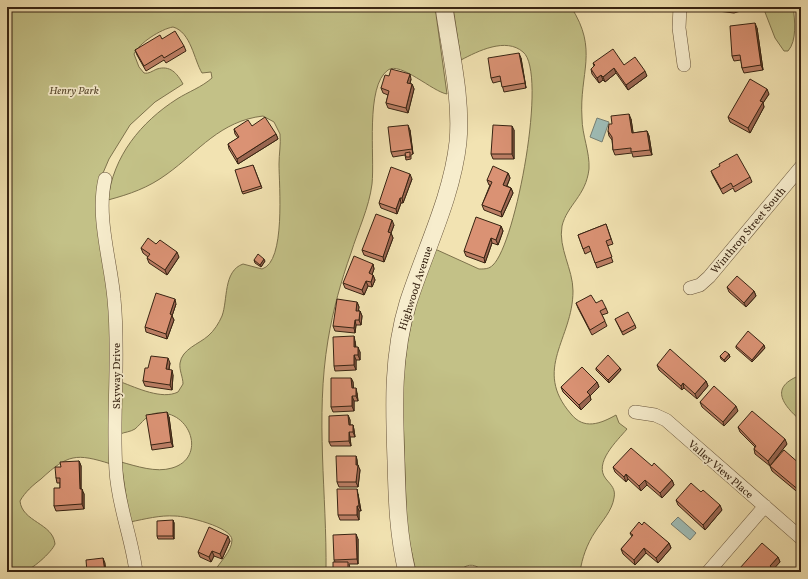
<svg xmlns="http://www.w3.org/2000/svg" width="808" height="579" font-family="Vollkorn,serif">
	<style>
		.green { fill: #c3c187; stroke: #7d724c }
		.water { fill: #9ebcb6; stroke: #757f74 }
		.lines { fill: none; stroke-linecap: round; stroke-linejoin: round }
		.minor-casing { stroke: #66533a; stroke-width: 14 }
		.tertiary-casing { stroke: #66533a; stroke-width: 18 }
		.minor { stroke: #f7edcd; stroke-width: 13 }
		.tertiary { stroke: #f7edcd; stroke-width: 17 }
		.wall { fill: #bb7e64; stroke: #372312 }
		.shaded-wall { fill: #996651; stroke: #372312 }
		.building { fill: #da9274; stroke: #372312 }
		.labels { text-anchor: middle; stroke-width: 3.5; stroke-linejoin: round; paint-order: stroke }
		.park-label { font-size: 11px; font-style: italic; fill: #5a4a2f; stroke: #f7edcd }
		.street-label { font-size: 11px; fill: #372312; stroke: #f7edcd }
	</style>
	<rect width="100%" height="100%" fill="#f2e3b2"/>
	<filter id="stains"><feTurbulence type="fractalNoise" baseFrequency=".005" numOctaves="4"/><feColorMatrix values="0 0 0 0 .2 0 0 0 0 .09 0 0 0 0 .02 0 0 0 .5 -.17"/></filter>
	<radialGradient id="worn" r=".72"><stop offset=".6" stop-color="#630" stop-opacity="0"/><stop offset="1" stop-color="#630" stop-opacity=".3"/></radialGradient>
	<path class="green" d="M7,7H435L447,94C433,92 400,61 388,70C365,86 375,157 372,184C369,208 358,230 351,253C341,281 333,310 328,340C315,418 327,494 326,572H214C219,563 232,551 232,540C232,527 186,516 175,516C160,515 145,519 130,522L121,462C136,466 156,473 172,468C207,458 191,410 157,413C147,414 142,423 135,429C130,432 125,432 120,434L121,382C137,388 162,400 178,392L183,384C183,377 179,370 180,363C182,349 199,344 208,336C214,331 219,323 222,316C228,300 223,271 243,264L262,269C286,262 279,185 279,164C279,154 281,144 280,134L274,122L263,116C220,121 199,151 167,174C148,188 130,194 108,200C113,156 141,122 177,99C188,92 202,87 212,78L211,72L202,73C194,60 191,32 173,27C161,29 139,43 134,54L139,67L144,73C149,74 152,71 157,69C170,65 177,73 183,84L155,102L130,125L109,159L100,180L110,306L111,464C76,453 68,454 41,479C33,485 25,492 20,501C22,522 53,523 55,544C52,552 31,571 22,572C16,573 12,571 7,568Z
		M453,7H571C599,50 579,73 582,118C582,135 590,152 589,169C586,196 567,205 562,226C558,248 573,269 573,291C573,339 532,369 571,414C584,430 600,424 616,415L619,423L627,429C617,441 593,463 606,479C611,485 616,489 614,498C612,511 602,521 595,532C587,544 582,558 580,572H484C475,563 467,563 458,572H416L407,531L402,386L408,338L416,304L435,249L479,269C485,269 489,269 493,265C516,243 548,72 523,52C506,37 478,51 461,60Z
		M763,7H793C795,20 797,41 788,51H784L775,38Z
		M801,375V421C782,404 769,387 801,375Z"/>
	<path class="water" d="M597,118L609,122L602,142L590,137Z
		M678,517L696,533L690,540L671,524Z"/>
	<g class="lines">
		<g class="minor-casing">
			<path id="minor" d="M680,7L679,28L684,65
				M105,179C96,217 111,262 114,299C120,357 112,414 116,471C118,506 132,538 136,572
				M690,288L700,285L709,277L801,167
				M635,412L655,415L666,420L801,538
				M708,572L765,506"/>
		</g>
		<g class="tertiary-casing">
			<path id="tertiary" d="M407,572C398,535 397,500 396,461C394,407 392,355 408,303C425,250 452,197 458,142C462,97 450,51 444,7"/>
		</g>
		<use href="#minor" class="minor"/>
		<use href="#tertiary" class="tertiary"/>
	</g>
	<path class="wall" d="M709,7H746L744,10L734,13L710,10Z
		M757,28L763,70L744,73L742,68L741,60L734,61L732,56Z
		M162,39L184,46L186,51L166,63L164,60L146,71L137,55L135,50Z
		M521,58L526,88L504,92L501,81L493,83L491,78Z
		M593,63L624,65L647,76L628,90L616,73L605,82L603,80L599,83L592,74L591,69L594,66Z
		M389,76L411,79L410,84H412L414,89L408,113L388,108L386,103L388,95L383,93L381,88Z
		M769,94L763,103L764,107L750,133L730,122L728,117Z
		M631,119L633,133L647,131L649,136L652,155L633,157L632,153L615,155L613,150L612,140L609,136L608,131Z
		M252,126L276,134L278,139L238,164L229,149L228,144L238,138L235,134L234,129Z
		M410,130L413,154L411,155V159L406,160L405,155L393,157L391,152Z
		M514,130V159H493L491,154Z
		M253,165L262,188L243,194L242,192Z
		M711,171L750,177L752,182L735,192L733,188L723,194L713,176Z
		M508,173L510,178L507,186L511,188L513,193L502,217L484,210L482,205L490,185H489L487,180Z
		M412,179L403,203H401L397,214L381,208L379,203Z
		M606,224L613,244L607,246L613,262L597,268L591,251L585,254L578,235Z
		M394,225L391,233L393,238L384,262L364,255L362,250Z
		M501,226L503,231L498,245L492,243L485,263L466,256L464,251Z
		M156,244L179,257L167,275L149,263L147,258L148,257L143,253L141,248Z
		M254,260L265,261L261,267L255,263Z
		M373,264L374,269L372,274L373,275L375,280L372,287L368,286L364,295L345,288L343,283Z
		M727,287L754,291L756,296L746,307L729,292Z
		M357,302L359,307L358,311H360L362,316L361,325H356L355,333L335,331L333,326Z
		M576,303H596L606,308L608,313L602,315L607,326L592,335L578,308Z
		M176,304L172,316L174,320L167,339L146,332L145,327Z
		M615,319L635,325L636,328L623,335Z
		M355,341L356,347L360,352V360H356V370L335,371L334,366Z
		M736,346L765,348L752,362L736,348Z
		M729,354L730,357L725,362L721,359L720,356Z
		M170,363L169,370L173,375L172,390L145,386L143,381L148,368Z
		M657,365L706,381L708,386L697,399L684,388L682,390L659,370Z
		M596,368H620L621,370L609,383L596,370Z
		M351,378L353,382V388L357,393L358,401H354V411L333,412L331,407Z
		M597,382L599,387L590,396L591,400L581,410L563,392L561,387Z
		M700,402L738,411L724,426L702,407Z
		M348,415L350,420V425H353L354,430L355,437H350L351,446H331L329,442Z
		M169,417L173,447L152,450L151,445Z
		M738,427L787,444L770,466L755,454L754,449L755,447L740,432Z
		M356,456L357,460V465L360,470L358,487H339L337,482Z
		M79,461L81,466V489L84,494V509L56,511L54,506L60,488V483H57L56,478L61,467Z
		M801,465V495L772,471L770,466Z
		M652,466L672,480L674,485L662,498L647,485L641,491L628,479L626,482L615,472L613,467Z
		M358,494L361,511H359V520H340L338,515Z
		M676,500L722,510L705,530L678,505Z
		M173,520L174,523V539H158L157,536Z
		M642,525L669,543L671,548L658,563L646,553L635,565L623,554L621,549L632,537L630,533Z
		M358,539V564H349L350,568L359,572H335L333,568L335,562L334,560Z
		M230,541L222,559L214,556L211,562L200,557L198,552Z
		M778,557L780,562L773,569L777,572H741L740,568Z"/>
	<path class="shaded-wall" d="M742,7H746L744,10Z
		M755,23L757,28L763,70L761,65Z
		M519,53L521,58L526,88Z
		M614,68L616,73L605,82L603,77Z
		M645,71L647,76L628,90L626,85Z
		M410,74L411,79L409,88L407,83Z
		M601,75L603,80L599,83L597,78Z
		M412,84L414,89L408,113L406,108Z
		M767,89L769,94L763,103L764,107L750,133L748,128L760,101Z
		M629,114L631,119L634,138L632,133Z
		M408,125L410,130L413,154L412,149Z
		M512,126L514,130V159L512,154Z
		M647,131L649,136L652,155L650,150Z
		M276,134L278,139L238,164L237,159Z
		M508,173L510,178L505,190L503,185Z
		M410,174L412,179L403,203L402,198Z
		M511,188L513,193L502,217L501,212Z
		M400,198L401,203L397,214L396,209Z
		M392,220L394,225L391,233L393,238L384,262L383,257L388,232Z
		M501,226L503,231L498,245L496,240Z
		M491,238L492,243L485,263L484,258Z
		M177,252L179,257L167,275L165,270Z
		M264,259L265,261L261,267L260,265Z
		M373,264L374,269L371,278L369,273Z
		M373,275L375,280L372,287L371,282Z
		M366,281L368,286L364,295L362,290Z
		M754,291L756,296L746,307L744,303Z
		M175,299L176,304L172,316L174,320L167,339L166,334L170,314Z
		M357,302L359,307L358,315L356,311Z
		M360,311L362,316L361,325L359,320Z
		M355,320L356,325L355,333L354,328Z
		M354,336L355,341L356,352L354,347Z
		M764,345L765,348L752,362V360Z
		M358,347L360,352V360L358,355Z
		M729,354L730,357L725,362L724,360Z
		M354,355L356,360V370L354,365Z
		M168,358L170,363L168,374L166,369Z
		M620,368L621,370L609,383L608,380Z
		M172,370L173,375L172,390L170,385Z
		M351,378L353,382L354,393L352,388Z
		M706,381L708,386L697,399L695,394Z
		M597,382L599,387L590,396L591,400L581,410L579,405L587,392Z
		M683,383L684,388L682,390L681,386Z
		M356,388L357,393L358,401L356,396Z
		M352,396L354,401V411L352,406Z
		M736,406L738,411L724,426L723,422Z
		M167,412L169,417L173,447L171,442Z
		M348,415L350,420V430L349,425Z
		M353,425L354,430L355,437L353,432Z
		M349,432L350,437L351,446L349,441Z
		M785,439L787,444L770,466L768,461Z
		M356,456L357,460L358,467V465L360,470L358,487L356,482Z
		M79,461L81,466V494L80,489Z
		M626,474L628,479L626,482L624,477Z
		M645,480L647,485L641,491L639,486Z
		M672,480L674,485L662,498L660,493Z
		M82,489L84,494V509L82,504Z
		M357,489L358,494L361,511L359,506Z
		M720,505L722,510L705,530L703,525Z
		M357,506L359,511V520L357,515Z
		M173,520L174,523V539L173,536Z
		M356,534L358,539V564L357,559Z
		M228,536L230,541L222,559L220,554Z
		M669,543L671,548L658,563L656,558Z
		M644,548L646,553L635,565L634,560Z
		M212,551L214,556L211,562L209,557Z
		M778,557L780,562L772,571L770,566Z
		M103,558L105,563L106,572H105Z"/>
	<path class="building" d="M723,7H736L732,8Z
		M799,7H801V18L800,19Z
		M755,23L761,65L742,68L740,55L732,56L730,26Z
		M175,31L184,46L164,58L162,55L144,66L135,50L160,35L162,39Z
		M613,49L624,65L635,57L645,71L626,85L614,68L603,77L601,75L597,78L591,69L595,65L593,63Z
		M519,53L525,83L502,87L500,76L491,78L488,58Z
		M391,69L410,74L407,83L412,84L406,108L386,103L389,91L381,88L385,75L389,76Z
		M750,79L767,89L760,101L763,102L748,128L728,117Z
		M629,114L632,133L647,131L650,150L631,152V148L613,150L612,137L608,131L609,124H612L611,116Z
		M265,117L276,134L237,159L228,144L239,137L234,129L248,120L252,126Z
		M408,125L412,149L391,152L388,127Z
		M493,125L512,126V154H491Z
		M410,152V157H406L405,153Z
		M737,154L750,177L733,187L731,183L721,189L711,171L720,166L719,164Z
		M253,165L261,186L242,192L235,170Z
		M493,166L508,173L503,185L511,188L501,212L482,205L492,182L487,180Z
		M391,167L410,174L402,198H400L396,209L379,203Z
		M376,214L392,220L388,232L391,233L383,257L362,250Z
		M476,217L501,226L496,240L491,238L484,258L464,251Z
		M606,224L611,239L606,241L612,257L595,263L589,246L583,249L578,235Z
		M148,238L156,244L160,240L177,252L165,270L147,258L150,254L141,248Z
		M258,254L264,259L260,265L254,260Z
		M354,256L373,264L369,273L373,275L372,279L371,282L366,281L362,290L343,283Z
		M737,276L754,291L744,303L727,287Z
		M156,293L175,299L170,314L172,315L166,334L145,327Z
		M591,295L596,303L602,300L606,308L600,311L605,321L590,330L576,303Z
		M337,299L357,302L356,311H360L359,320H355L354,328L333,326Z
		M628,312L635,325L622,332L615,319Z
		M748,331L764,345L752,360L736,346Z
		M354,336V347H358V355H354V365L334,366L333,337Z
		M670,349L706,381L695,394L683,383L681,386L657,365Z
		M725,351L729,354L724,360L720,356Z
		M608,355L620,368L608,380L596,368Z
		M151,356L168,358L166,369L172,370L170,385L143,381L145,368H148Z
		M582,367L597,382L587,392L590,395L579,405L561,387Z
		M331,378H351L352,388H356V396H352V406L331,407Z
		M714,386L736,406L723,422L700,402Z
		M752,411L785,439L768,461L754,449L756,446L738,427Z
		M167,412L171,442L151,445L146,415Z
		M348,415L349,425H353V432H349V441L329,442V416Z
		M631,448L652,466L654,463L672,480L660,493L645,480L639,486L626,474L624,477L613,467Z
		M784,450L801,465V492L770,466Z
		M336,456H356V465H358L356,482H337Z
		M79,461L80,489H82V504L54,506V488H60V478H56L55,467H61L60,462Z
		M691,483L701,492L703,490L720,505L703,525L676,500Z
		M337,489H357L359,506H357V515H338Z
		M173,520V536H157V521Z
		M639,522L642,525L644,522L669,543L656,558L644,548L634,560L621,549L633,535L630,533Z
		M209,527L228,536L220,554L212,551L209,557L198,552Z
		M356,534L357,559L334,560L333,535Z
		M762,543L778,557L770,566L777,572H745L740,568Z
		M103,558L105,572H87L86,560Z
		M333,562H348V568H357V572H337V568H333Z"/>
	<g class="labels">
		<g class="park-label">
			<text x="74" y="94">Henry Park</text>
		</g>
		<g class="street-label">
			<text transform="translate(748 230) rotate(-50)" y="4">Winthrop Street South</text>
			<text transform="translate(415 288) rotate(-72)" y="4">Highwood Avenue</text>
			<text transform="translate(116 376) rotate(-90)" y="4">Skyway Drive</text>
			<text transform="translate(721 469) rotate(41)" y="4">Valley View Place</text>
		</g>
	</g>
	<rect width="808" height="579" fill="none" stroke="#f2e3b2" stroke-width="24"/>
	<rect x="8" y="8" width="792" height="563" fill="none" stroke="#372312" stroke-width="2"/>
	<rect x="12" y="12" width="784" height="555" fill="none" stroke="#372312"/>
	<rect width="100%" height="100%" filter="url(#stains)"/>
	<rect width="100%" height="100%" fill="url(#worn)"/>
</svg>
